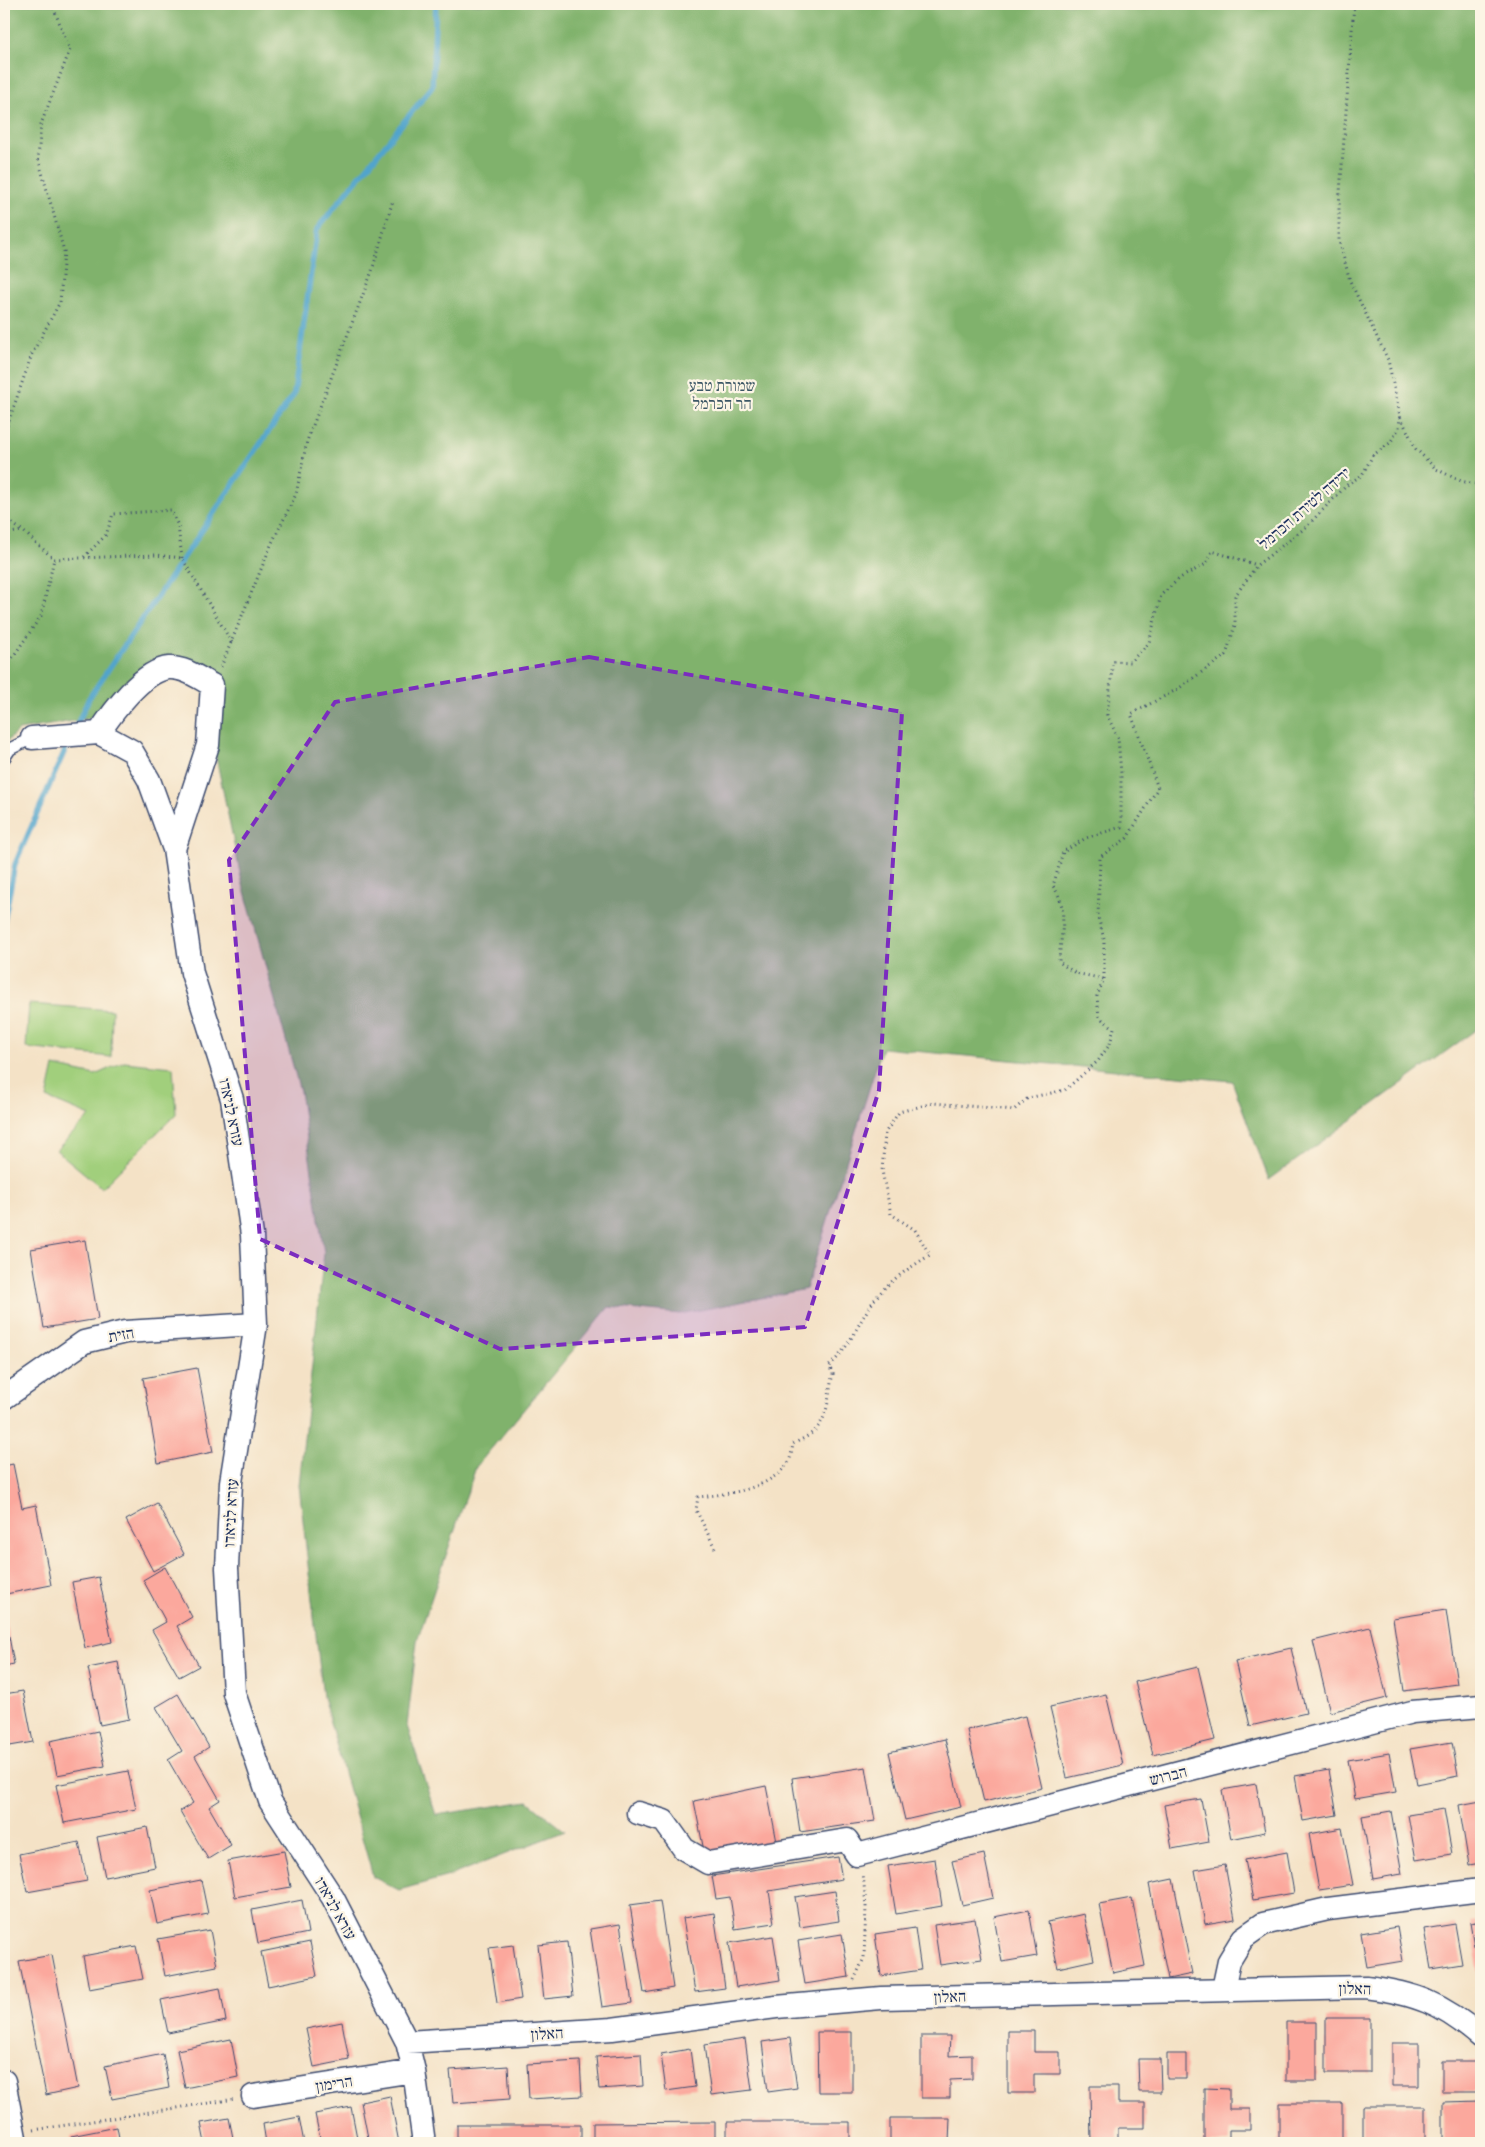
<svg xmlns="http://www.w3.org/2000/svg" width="1485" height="2147" font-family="'IM FELL French Canon','Frank Ruhl Libre',serif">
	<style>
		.green { fill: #a1cf7c; stroke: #5e7f6d }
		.forest { fill: #80b26c; stroke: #4e7065 }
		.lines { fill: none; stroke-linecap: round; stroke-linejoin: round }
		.stream { stroke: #51a4cc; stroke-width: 5.5 }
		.building { fill: #fba89d }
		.lane-casing { stroke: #3c4a6e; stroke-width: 14 }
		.street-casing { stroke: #3c4a6e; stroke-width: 25 }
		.path { stroke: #3c4a6e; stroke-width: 3; stroke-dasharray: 1 4; stroke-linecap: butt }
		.lane { stroke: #fff; stroke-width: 11 }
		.street { stroke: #fff; stroke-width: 22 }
		.marked { fill: #7b2cbf; fill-opacity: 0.2; stroke: #7b2cbf; stroke-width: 4; stroke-dasharray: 10 6; stroke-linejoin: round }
		.labels { text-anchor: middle; stroke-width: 4.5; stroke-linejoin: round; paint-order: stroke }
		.park-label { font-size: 16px; fill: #3c5766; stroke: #fcf5e5 }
		.street-label { font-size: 16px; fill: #1b2f5e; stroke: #fcf5e5 }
	</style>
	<rect width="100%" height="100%" fill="#fcf5e5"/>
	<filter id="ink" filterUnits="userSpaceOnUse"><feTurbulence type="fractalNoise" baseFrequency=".02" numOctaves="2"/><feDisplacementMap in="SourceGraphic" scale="10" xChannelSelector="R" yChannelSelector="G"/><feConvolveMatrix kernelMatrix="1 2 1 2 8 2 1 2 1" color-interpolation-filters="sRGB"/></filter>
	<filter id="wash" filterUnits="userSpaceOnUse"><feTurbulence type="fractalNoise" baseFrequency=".0096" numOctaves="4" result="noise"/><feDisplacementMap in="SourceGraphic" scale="20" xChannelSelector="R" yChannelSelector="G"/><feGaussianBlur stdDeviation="1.12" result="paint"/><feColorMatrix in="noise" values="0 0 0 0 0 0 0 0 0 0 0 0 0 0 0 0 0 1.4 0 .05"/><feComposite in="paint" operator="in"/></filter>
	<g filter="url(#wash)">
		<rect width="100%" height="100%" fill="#f4e2c6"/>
		<path class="green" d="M29,1004L112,1010L111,1057L26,1048Z
			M124,1062L173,1067L176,1114L102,1188L56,1150L90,1116L47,1098L54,1066L95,1075Z"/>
		<path class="forest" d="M4,4H1481V1026L1269,1180L1232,1081L882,1048L806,1289L680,1314L609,1307L476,1467L417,1641L407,1726L436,1815L528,1801L565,1831L449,1876L399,1890L373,1877L323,1697L299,1485L324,1253L300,1091L241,877L206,709L203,682L169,673L92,718L19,730L4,744Z"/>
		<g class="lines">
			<path class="stream" d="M75,729L89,698L294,394L317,229L432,87L436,4
				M4,921L15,864L69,741"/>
		</g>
		<g id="blocks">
			<path class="building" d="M85,1240L98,1319L44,1328L31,1249Z
				M197,1368L213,1452L158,1463L143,1378Z
				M13,1464L22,1508L36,1505L51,1585L6,1594L4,1580V1466Z
				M157,1503L184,1554L153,1571L126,1520Z
				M165,1567L192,1617L177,1626L199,1666L179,1677L152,1630L166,1622L143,1580Z
				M99,1577L112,1642L85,1648L72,1582Z
				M1446,1610L1457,1684L1404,1691L1393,1618Z
				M5,1614L14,1664L4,1666V1615Z
				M1370,1627L1387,1698L1330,1712L1313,1641Z
				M1291,1648L1306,1713L1250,1726L1235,1661Z
				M118,1662L129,1719L100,1725L88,1668Z
				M1198,1667L1215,1740L1153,1755L1135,1682Z
				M23,1691L33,1742L4,1747V1694Z
				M178,1694L209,1747L195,1756L220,1800L209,1807L231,1845L208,1859L180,1811L193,1803L168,1760L182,1751L156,1707Z
				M1106,1694L1123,1765L1067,1778L1050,1707Z
				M1025,1716L1042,1788L984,1802L967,1730Z
				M98,1731L105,1766L57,1775L50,1741Z
				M1481,1735V1755L1480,1756L1477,1736Z
				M945,1739L961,1807L905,1820L889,1752Z
				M1452,1742L1458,1776L1417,1784L1410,1749Z
				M1389,1753L1396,1792L1355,1799L1348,1760Z
				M866,1767L875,1821L800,1832L792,1778Z
				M1329,1770L1337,1815L1303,1821L1295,1776Z
				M128,1771L136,1809L64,1823L56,1785Z
				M1256,1784L1265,1832L1231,1839L1222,1790Z
				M766,1786L777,1842L705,1856L694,1801Z
				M1201,1799L1209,1842L1172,1849L1164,1805Z
				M1481,1801V1863L1469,1865L1459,1805Z
				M1444,1809L1452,1854L1416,1860L1408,1815Z
				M1391,1811L1402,1874L1373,1879L1362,1816Z
				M147,1827L155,1867L105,1877L97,1837Z
				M1342,1828L1353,1885L1319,1890L1309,1834Z
				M79,1842L87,1881L27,1892L19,1854Z
				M284,1851L291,1887L235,1897L228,1861Z
				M1287,1852L1294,1893L1253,1900L1245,1860Z
				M984,1854L993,1898L962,1905L952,1861Z
				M838,1857L842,1879L769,1891L774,1923L735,1929L730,1897L716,1899L712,1876Z
				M935,1859L942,1906L896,1914L888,1866Z
				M1225,1865L1235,1919L1205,1924L1195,1870Z
				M1173,1879L1192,1974L1168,1979L1149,1884Z
				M201,1880L208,1914L157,1924L150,1890Z
				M835,1891L839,1921L800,1927L795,1897Z
				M1132,1898L1145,1966L1113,1973L1099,1904Z
				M302,1900L308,1933L258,1943L252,1910Z
				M660,1901L673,1988L644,1993L630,1905Z
				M1029,1910L1037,1956L1002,1962L994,1917Z
				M714,1913L725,1988L695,1992L683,1918Z
				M1084,1914L1094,1960L1058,1968L1048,1922Z
				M975,1919L982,1959L940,1965L934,1925Z
				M1481,1921V1974H1479L1470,1923Z
				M620,1924L632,2003L602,2007L590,1929Z
				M1455,1924L1462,1964L1431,1969L1424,1929Z
				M1397,1927L1403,1961L1367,1967L1361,1933Z
				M915,1928L921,1970L881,1976L875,1934Z
				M210,1930L217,1966L165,1976L158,1939Z
				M842,1934L849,1977L805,1984L798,1941Z
				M773,1936L780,1980L736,1987L729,1943Z
				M310,1942L317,1976L268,1986L261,1952Z
				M567,1942L573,1996L544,1999L538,1945Z
				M513,1945L521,1999L497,2003L489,1948Z
				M136,1946L143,1979L89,1989L83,1956Z
				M52,1955L78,2088L46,2095L19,1961Z
				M220,1988L226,2021L168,2033L161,2000Z
				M1326,2018H1370V2073H1326Z
				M342,2022L349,2060L314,2067L306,2029Z
				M1286,2022H1317V2081H1286Z
				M1008,2031H1034V2052H1060V2074H1034V2093H1008Z
				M817,2032H852V2092H818Z
				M921,2036H950L949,2056L972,2055V2079L950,2080V2098H921Z
				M790,2038L797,2088L768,2092L762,2042Z
				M231,2039L238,2077L185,2088L177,2050Z
				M745,2039L752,2090L711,2095L704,2045Z
				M1392,2043H1419V2086H1392Z
				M690,2049L695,2087L666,2091L661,2054Z
				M163,2054L169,2088L112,2099L105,2066Z
				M641,2054L643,2086L599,2089L596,2057Z
				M1167,2054H1186V2079H1167Z
				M1138,2059H1160L1161,2092H1139Z
				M580,2061L582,2096L529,2099L527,2064Z
				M1442,2061H1480L1481,2092H1442Z
				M508,2066L510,2099L453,2103L450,2070Z
				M1090,2086H1118V2103H1145V2128H1118V2143H1091Z
				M1204,2088L1229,2089V2109H1250V2130H1229V2143H1204Z
				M390,2096L399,2143H369L361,2102Z
				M1481,2101V2143H1443V2102Z
				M1279,2103H1342V2143H1279Z
				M1363,2106H1425V2143H1363Z
				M351,2107L358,2143H321L315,2114Z
				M299,2117L304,2143H266L263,2124Z
				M229,2118L234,2143H205L201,2123Z
				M890,2118H950L949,2143H890Z
				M715,2122V2143H593V2123Z
				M727,2122H850V2143H727Z
				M457,2125H581V2143H457Z
				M117,2127L120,2143H72L71,2136Z"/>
		</g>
	</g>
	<g filter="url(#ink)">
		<use href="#blocks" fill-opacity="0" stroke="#3c4a6e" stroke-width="1"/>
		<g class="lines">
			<g class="lane-casing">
				<path id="lane" d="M4,758L10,749L32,738"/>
			</g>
			<g class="street-casing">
				<path id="street" d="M99,733C112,713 143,670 169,668C184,667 199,678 212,685L208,745L174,849
					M32,738L99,733L132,751L149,780L174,849L192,973L232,1099L252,1235L256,1324L231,1482L227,1568L234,1693L270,1801L333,1898L407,2042L414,2071L424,2143
					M4,1398L84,1342L125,1332L256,1324
					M638,1813L664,1821L684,1849L708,1863L847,1840L857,1855L1412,1712L1481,1706
					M1223,1989L1229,1961L1243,1938L1263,1924L1328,1909L1481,1890
					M407,2042L612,2029L776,2007L881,1998L1366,1987C1415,1993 1443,2004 1481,2037
					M4,2081L16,2143
					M253,2096L414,2071"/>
			</g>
			<path class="path" d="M1354,4L1339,206V240L1350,281L1388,360L1400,416L1416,449L1436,469L1461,481L1481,485
				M4,435L32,354L60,302L64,251L38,158L41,124L70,50L52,4
				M4,518L23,531L54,559L156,555L182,558L232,643
				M4,534L22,531
				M84,557L106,535L113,514L171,510L178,526L182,558
				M221,667L271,545L296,494L307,441L372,271L393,200
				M4,670L41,616L54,559
				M1104,979V939L1098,917L1100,857L1127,838L1158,788L1131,714L1178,689L1226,655L1235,625V596L1257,565
				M715,1548L696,1510L698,1497C728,1494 769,1490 788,1463C791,1458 792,1450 793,1444C800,1440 812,1435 817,1428C830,1413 828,1392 833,1374L829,1366C852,1346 860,1316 880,1293C894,1277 913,1266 930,1255L915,1230L891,1214L882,1171L885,1133L899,1112L933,1103L1014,1110L1028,1098L1065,1090L1098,1061L1110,1044L1114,1028L1099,1017L1097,996L1104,979L1075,973L1059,962C1060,936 1070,909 1053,886L1063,852L1086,838L1121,827V773L1118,738L1107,715L1113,661L1130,662L1149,643L1161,595L1180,578L1206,564L1212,551L1257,565L1305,528L1348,484L1362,475L1373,455L1390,443L1399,428L1400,416
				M854,1980L864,1958L866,1907L863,1873
				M34,2130L235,2099"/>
			<use href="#lane" class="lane"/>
			<use href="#street" class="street"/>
		</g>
	</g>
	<path class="marked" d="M589,657L902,712L879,1090L805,1327L500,1349L260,1239L229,860L335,702Z"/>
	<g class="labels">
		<g class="park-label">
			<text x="722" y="391">שמורת טבע<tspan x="722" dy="18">הר הכרמל</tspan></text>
		</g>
		<g class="street-label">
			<text transform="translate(1304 508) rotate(-41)" y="6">ירידה לטירת הכרמל</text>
			<text transform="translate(232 1112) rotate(78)" y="6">עזרא לניאדו</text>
			<text transform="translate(121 1334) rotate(-10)" y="6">הזית</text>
			<text transform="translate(230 1513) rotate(-87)" y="6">עזרא לניאדו</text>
			<text transform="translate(1168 1775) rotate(-14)" y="6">הברוש</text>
			<text transform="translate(336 1908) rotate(61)" y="6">עזרא לניאדו</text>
			<text transform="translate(1355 1988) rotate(1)" y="6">האלון</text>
			<text transform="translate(950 1996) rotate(-2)" y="6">האלון</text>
			<text transform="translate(547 2033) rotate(-3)" y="6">האלון</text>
			<text transform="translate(334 2083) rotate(-9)" y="6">הרימון</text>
		</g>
	</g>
	<rect width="1485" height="2147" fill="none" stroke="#fcf5e5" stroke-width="20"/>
</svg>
